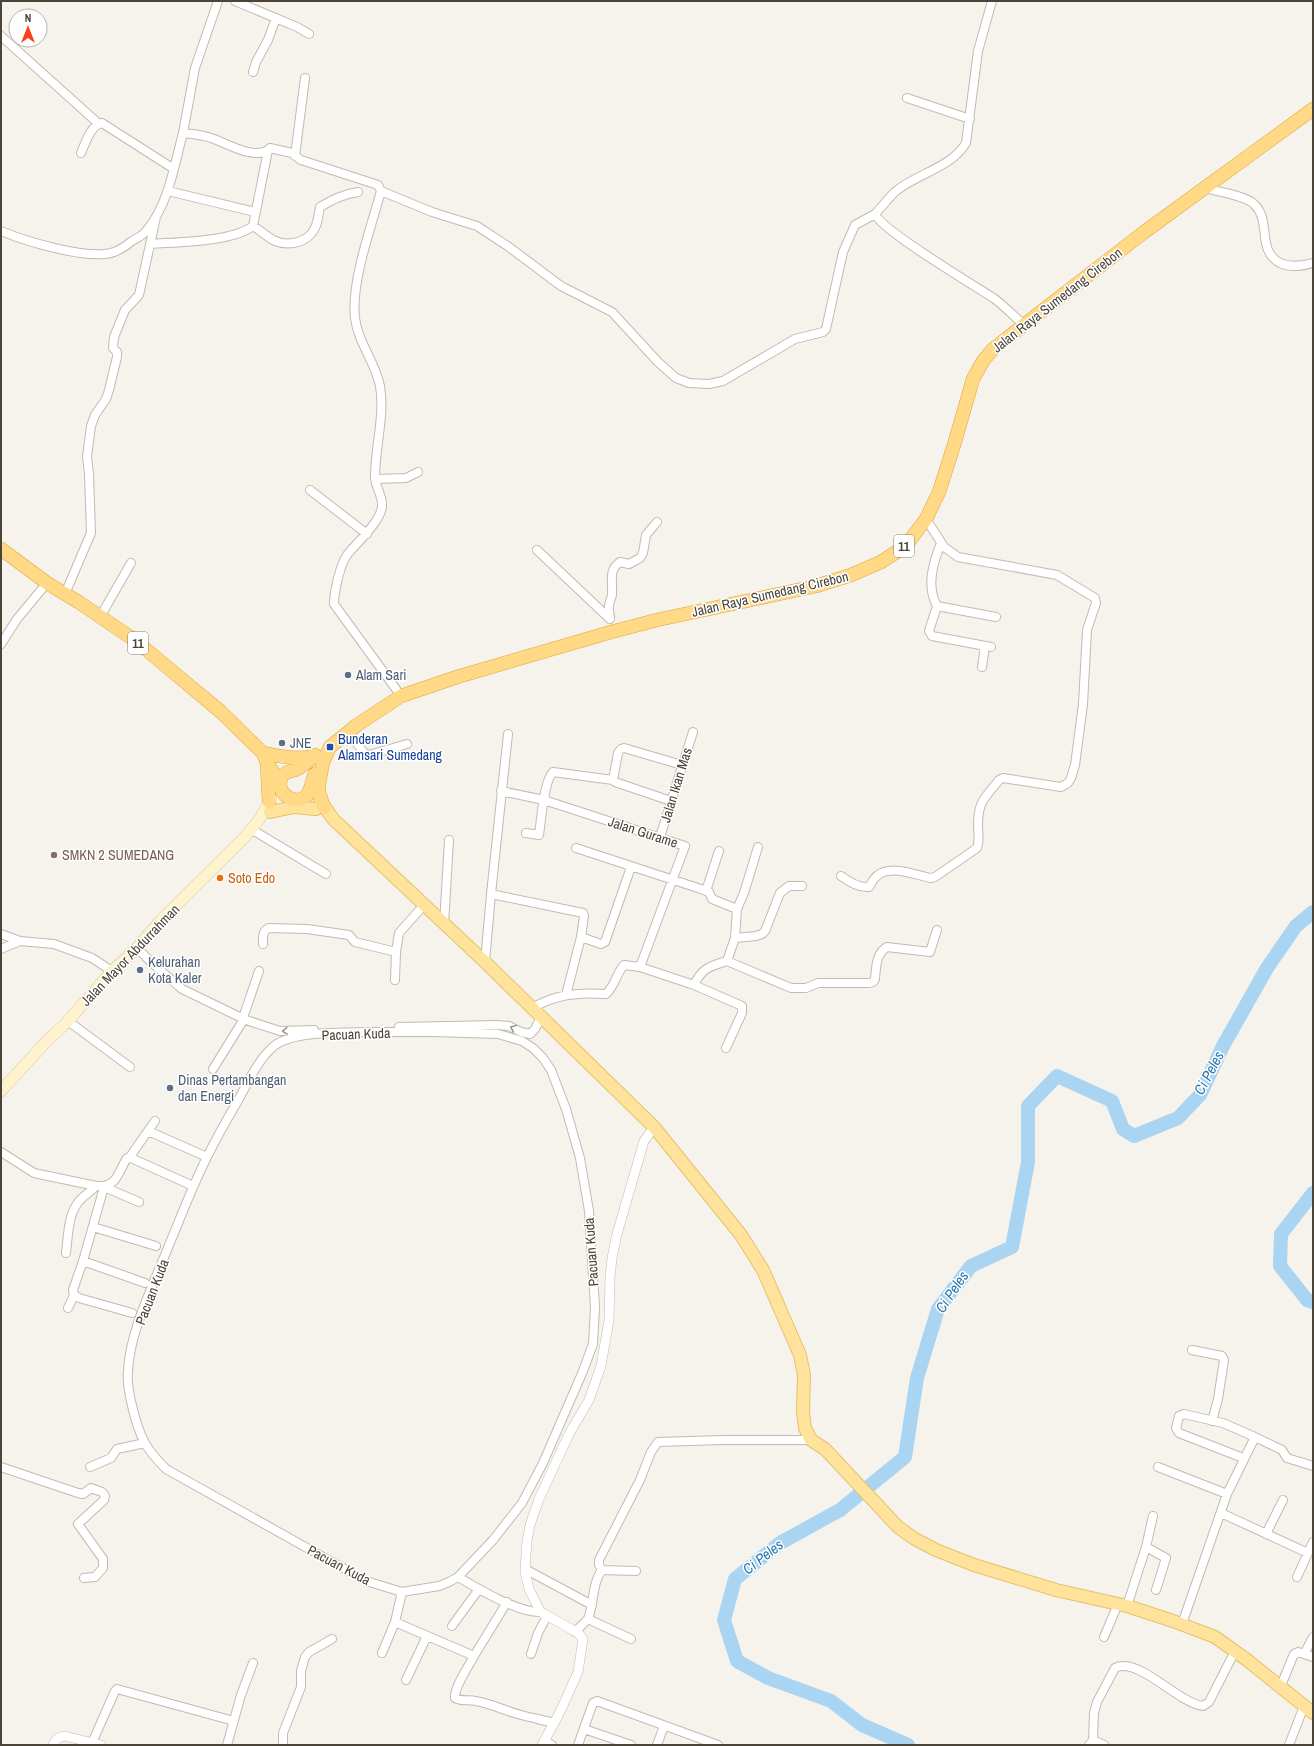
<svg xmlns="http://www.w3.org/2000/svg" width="1314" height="1746" font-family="'Archivo Narrow',sans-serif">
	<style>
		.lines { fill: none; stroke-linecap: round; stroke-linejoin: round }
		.river { stroke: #a9d4f2; stroke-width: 14 }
		.minor-casing { stroke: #c2bbae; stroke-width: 10 }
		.tertiary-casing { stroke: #c2bbae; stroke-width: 10 }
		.secondary-casing { stroke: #d6c79b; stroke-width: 12 }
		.primary-casing { stroke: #e6c16a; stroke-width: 14 }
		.trunk-casing { stroke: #e0a43c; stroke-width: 14 }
		.minor { stroke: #fff; stroke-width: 8 }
		.tertiary { stroke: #fff; stroke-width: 9 }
		.secondary { stroke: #fff3cd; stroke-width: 11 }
		.primary { stroke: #ffe39c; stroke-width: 12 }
		.trunk { stroke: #ffd985; stroke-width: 13 }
		.oneway { stroke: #9c9892 }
		.service-dot { fill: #5c6f8a; stroke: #fff; stroke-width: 1.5 }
		.transit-dot { fill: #1a4fb4; stroke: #fff; stroke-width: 1.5 }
		.education-dot { fill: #8d6e63; stroke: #fff; stroke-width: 1.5 }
		.food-dot { fill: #e8710a; stroke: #fff; stroke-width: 1.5 }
		.labels { text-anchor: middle; stroke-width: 3; stroke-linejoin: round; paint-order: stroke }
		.shield { fill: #fff; stroke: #817c74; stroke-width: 1 }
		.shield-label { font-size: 13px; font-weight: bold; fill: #4b4439 }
		.street-label { font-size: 14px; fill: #4b4439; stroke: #fff }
		.service-label { font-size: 14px; fill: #4e5e75; stroke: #fff; text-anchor: start }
		.transit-label { font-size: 14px; fill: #164399; stroke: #fff; text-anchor: start }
		.education-label { font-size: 14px; fill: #785e54; stroke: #fff; text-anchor: start }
		.food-label { font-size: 14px; fill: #c56008; stroke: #fff; text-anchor: start }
		.water-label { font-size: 15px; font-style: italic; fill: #2e7ab2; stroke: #fff }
	</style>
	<rect width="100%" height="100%" fill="#f6f3ec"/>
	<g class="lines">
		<path class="river" d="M1313,1193L1281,1234L1280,1266L1307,1300L1313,1302
			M908,1745L862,1725L831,1701L768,1678L737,1661L724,1620L735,1579L780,1543L840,1510L905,1457L917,1378L938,1309L971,1266L1012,1247L1028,1162V1106L1057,1076L1112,1101L1123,1129L1134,1136L1178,1118L1200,1095L1223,1046L1267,968L1296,926L1313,912"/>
		<g class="minor-casing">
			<path id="minor" d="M235,1L297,27L309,34
				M992,1L978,51L966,143C951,168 918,173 896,191C889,197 882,207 875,214C881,230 975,286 995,299C1005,307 1015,317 1025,326
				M1,36L99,124
				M253,72L256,62L268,40L276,18
				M907,98L970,119
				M183,133L195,68L218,1
				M81,153C85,144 91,124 102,123L174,169
				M295,156L305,78
				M1205,188C1218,192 1244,195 1254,204C1272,221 1256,250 1280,263C1291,268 1302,266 1313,263
				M168,191L255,212
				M381,191L432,212L477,226L509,247L561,286L612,312L658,362L676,378L689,383L709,384L723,381L795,339L823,332L826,329L843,252L855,225L875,214
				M253,226C260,230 266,236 273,240C285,246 302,244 311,234C318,227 318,216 320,207C332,200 343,194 358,192
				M1,231C25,241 90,261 114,252C120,250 127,245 132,241C137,238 144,235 147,230C169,203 174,166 183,133C193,134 203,135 211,138C227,143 253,160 268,150
				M151,244C178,242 232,242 253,226L268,150L270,148L292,153L301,160L378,185L381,191C371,228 351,281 355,318C358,343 375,361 380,386C385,416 375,447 375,477C375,487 383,496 382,506C381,522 356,543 347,555C340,565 334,592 334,604L401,696
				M375,479L406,478L418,472
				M310,490L367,534
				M941,543C933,563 926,586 937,606L996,617
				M537,550L610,619
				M65,594L91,533L89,474L87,457L91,426L95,415L106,399L109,390L117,357V352L113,348L114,337L125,310L139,295L156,217
				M937,606L929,631L932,636L991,647
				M100,617L131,563
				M610,618C610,615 608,610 609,606C609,602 612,598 612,594C613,582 608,570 620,562L629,564L640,558L643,553L646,535L657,522
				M1,644L17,619L47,583
				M982,667L985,646
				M348,732L364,753L369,755L407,744
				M613,780L618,753L621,749L624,748L682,765
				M501,791L544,800L685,846L640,967
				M251,829L326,874
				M526,833L539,835C541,822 544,780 553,772L613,780L615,782L671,801
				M660,837L693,732
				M576,848L704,890L709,892L712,899L737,909L744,893L758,847
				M841,876C849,882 859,888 869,887C871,884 872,881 874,879C886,862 915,875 931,878L935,877L977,848C980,840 978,834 978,825C978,801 985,798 999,780L1003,778L1061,787L1068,783L1071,778L1075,765L1083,704L1087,630L1096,603L1095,598L1057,575L958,557L944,547L926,519
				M706,891L719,851
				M491,894L583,913L584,916L581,937L566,995
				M444,924L449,840
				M1,934L20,941
				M581,937L601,944L605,942L631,867
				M735,938L756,936L762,934L765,931L780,893L789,886H802
				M263,944C263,937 262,931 269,928L307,929L349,935L355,942L396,952
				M137,948L151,962L182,989L246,1020L280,1031L314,1030
				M1,949L20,941L54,944L92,958L112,971
				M727,961L791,988H806L818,983H869L873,982L875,979C876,968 876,953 887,947L930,952L937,930
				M485,962L491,894L508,734
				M395,980L396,952L399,933L424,905
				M694,985L742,1006V1013L726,1048
				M532,1008C557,994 578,992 606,994C615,986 616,974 624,965L640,967L694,985C702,968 710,966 727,961L735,938L737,909
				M243,1018L259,971
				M68,1021L130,1067
				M399,1027L497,1025L509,1026L521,1032L530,1034L535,1029L541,1017
				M375,1032H433L498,1034L522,1041L533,1048L543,1058L551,1070L566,1109L580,1158L589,1211L595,1307L593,1344L583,1371L543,1463L522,1503L493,1540L458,1577L449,1582L439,1586L402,1592L366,1581L166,1469C158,1461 149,1452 144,1441C136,1426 126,1388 128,1371C130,1334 148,1297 162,1262C177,1227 190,1191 207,1157C216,1139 226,1121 236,1104C247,1085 257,1060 274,1046C294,1030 349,1033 375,1032Z
				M213,1069L244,1019
				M148,1131L207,1157
				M1,1152L34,1173L96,1186C118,1187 117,1174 127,1158H131L193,1186
				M129,1158L155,1121
				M93,1227L156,1246
				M66,1253C68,1237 68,1217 77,1204C82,1196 90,1193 96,1186
				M83,1261L145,1283
				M68,1308L74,1295
				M132,1313L79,1298L74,1295L73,1290L83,1261L104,1187L139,1202
				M1192,1350L1222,1356L1224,1360L1218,1399L1212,1421
				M1255,1437L1282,1450L1287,1458L1313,1466
				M1,1467L78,1493L83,1494L91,1488L102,1492L105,1496L104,1500L78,1524L103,1559V1568L95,1577L84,1578
				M90,1467L111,1458L117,1449L145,1443
				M1158,1467L1227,1494
				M1221,1513L1308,1553L1313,1542
				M1266,1534L1283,1500
				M1146,1547L1166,1558L1156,1590
				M525,1569L592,1605
				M602,1570L599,1565V1560L640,1480L651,1452L658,1442L722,1440H811
				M458,1577C477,1588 518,1613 541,1612
				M1297,1577L1308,1553
				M402,1592L395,1622L474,1656L507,1602
				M1127,1606L1146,1547L1153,1516
				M588,1619C594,1604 592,1583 602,1570L636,1571
				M1182,1624L1227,1494L1255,1437L1223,1423L1184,1414L1179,1416L1176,1428L1179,1433L1243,1458
				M452,1626L479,1589
				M575,1632L588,1619L631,1639
				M1104,1637L1118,1604
				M382,1653L395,1622
				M531,1654L538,1633L547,1616
				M1304,1654L1313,1657
				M474,1656C469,1666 454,1687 455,1698C461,1702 469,1699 476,1701C492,1704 506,1711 521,1715C532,1718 543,1720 554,1723
				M406,1680L427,1636
				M1280,1688L1294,1654L1298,1652L1304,1654L1313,1637
				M584,1729L631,1745
				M1093,1740L1104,1745
				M545,1741L552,1745
				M92,1743L115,1691L117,1689L234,1721
				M227,1745L241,1695L253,1663
				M283,1745V1733L301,1687V1671L305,1657L309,1652L332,1639
				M578,1745L593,1703L597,1701L718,1745
				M657,1745L664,1726
				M1089,1745L1093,1740L1094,1713L1097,1702L1115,1668C1138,1656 1178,1703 1203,1706L1209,1702L1235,1651
				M1289,1745L1304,1706"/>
		</g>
		<g class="tertiary-casing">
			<path id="tertiary" d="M53,1745C56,1739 58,1737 65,1736L101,1745
				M542,1745L559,1714L578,1672L583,1639L578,1633L541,1612L538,1607L529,1589L526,1576L525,1569L527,1541L530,1525L539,1499L569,1434L589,1400L601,1366L609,1320L610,1277L612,1258L617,1234L644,1141L654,1127"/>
		</g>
		<g class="secondary-casing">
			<path id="secondary" d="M1,1091L44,1044L68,1021L112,971L137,948L160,921L243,839L259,820L271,799"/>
		</g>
		<g class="primary-casing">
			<path id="primary" d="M320,800L333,819L485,962L654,1127L741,1235L763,1270L800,1355L804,1375L803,1412L805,1428L811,1440L825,1449L898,1527L915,1539L936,1550L974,1565L1056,1590L1127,1606L1173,1621L1215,1637L1247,1660L1313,1713
				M270,812L294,807L316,809"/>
		</g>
		<g class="trunk-casing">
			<path id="trunk" d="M1,549L47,583L80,603L136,641L173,672L221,712L263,753L267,763L280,782
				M263,753C280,756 295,760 313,756
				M267,764L269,802
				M315,774C312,780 311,789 308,794C296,810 270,790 284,774C288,771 291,771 295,770C302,767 310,760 315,755
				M324,808L319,792V784L323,762L330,747L357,725L401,696L460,676L611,632L657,620L816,586L851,575L881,562L898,551L910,540L926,519L939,492L954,445L973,379L983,361L993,349L1143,233L1313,109"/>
		</g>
		<use href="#minor" class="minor"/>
		<use href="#tertiary" class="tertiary"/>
		<use href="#secondary" class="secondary"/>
		<use href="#primary" class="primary"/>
		<use href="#trunk" class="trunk"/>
	</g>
	<defs><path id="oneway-chevron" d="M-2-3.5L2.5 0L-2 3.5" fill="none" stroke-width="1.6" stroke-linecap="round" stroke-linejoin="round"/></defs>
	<g class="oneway">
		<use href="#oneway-chevron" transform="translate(513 1028) rotate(-157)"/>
		<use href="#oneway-chevron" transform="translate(285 1031) rotate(179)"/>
	</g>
	<g class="service-dot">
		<circle cx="348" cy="675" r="4"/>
		<circle cx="282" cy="743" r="4"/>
		<circle cx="140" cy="970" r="4"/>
		<circle cx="170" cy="1088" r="4"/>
	</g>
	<rect class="transit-dot" x="326" y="743" width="8" height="8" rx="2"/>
	<circle class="education-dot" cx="54" cy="855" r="4"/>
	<circle class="food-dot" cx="220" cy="878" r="4"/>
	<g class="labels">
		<g class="shield">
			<rect x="894" y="535" width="20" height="22" rx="3"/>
			<rect x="128" y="632" width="20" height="22" rx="3"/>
		</g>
		<g class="shield-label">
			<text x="904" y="551">11</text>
			<text x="138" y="648">11</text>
		</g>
		<g class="street-label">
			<text transform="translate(1057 300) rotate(-38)" y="5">Jalan Raya Sumedang Cirebon</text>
			<text transform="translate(770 594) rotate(-13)" y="5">Jalan Raya Sumedang Cirebon</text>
			<text transform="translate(676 785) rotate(-73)" y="5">Jalan Ikan Mas</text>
			<text transform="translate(643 832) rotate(18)" y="5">Jalan Gurame</text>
			<text transform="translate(130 955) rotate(-46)" y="5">Jalan Mayor Abdurrahman</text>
			<text transform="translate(356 1034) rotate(-2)" y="5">Pacuan Kuda</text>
			<text transform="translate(591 1252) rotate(-94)" y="5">Pacuan Kuda</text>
			<text transform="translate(152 1292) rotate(-69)" y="5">Pacuan Kuda</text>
			<text transform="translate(339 1565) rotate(28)" y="5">Pacuan Kuda</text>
		</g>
		<g class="service-label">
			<text x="356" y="680">Alam Sari</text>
			<text x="290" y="748">JNE</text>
			<text x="148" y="967">Kelurahan<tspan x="148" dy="16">Kota Kaler</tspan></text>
			<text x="178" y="1085">Dinas Pertambangan<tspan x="178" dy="16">dan Energi</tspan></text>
		</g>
		<g class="transit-label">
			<text x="338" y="744">Bunderan<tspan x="338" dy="16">Alamsari Sumedang</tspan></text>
		</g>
		<g class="education-label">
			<text x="62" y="860">SMKN 2 SUMEDANG</text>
		</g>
		<g class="food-label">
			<text x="228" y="883">Soto Edo</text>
		</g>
		<g class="water-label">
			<text transform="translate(1209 1073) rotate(-62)" y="5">Ci Peles</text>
			<text transform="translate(952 1292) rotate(-56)" y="5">Ci Peles</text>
			<text transform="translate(763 1557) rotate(-38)" y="5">Ci Peles</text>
		</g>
	</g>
	<rect width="1314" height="1746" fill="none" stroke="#4b4439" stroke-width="4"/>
	<g transform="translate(28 28)"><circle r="19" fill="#ffffff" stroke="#b7b4b0"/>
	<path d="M0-3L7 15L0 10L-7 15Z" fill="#fc3f1d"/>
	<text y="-6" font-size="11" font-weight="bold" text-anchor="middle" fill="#4b4439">N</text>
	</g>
</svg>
